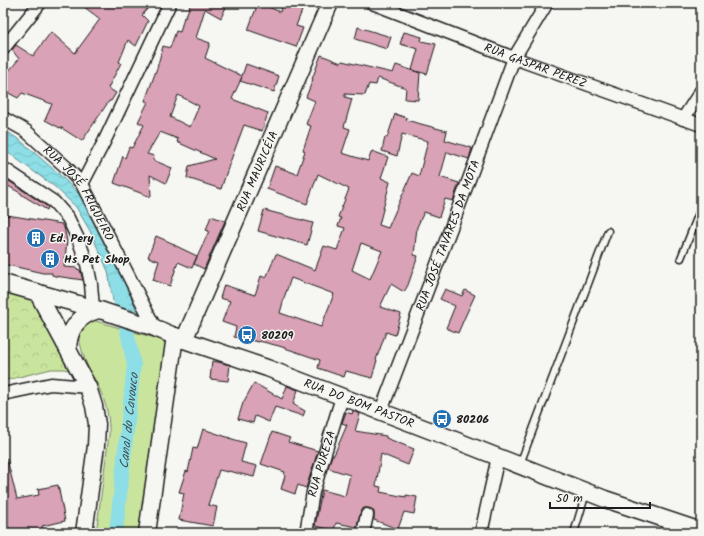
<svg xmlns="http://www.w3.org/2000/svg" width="704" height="536" font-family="Kalam,sans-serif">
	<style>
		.green { fill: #c9e59d; stroke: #72805c }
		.park { fill: url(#park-crowns); stroke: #72805c }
		.water { fill: url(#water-waves); stroke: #609095 }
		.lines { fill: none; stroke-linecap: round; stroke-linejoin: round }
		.canal { stroke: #8ddee6; stroke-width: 14 }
		.building { fill: #d9a2b6; stroke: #1c1c1c; fill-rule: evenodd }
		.lane-casing { stroke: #1c1c1c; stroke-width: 9 }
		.street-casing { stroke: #1c1c1c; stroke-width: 15 }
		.secondary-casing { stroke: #1c1c1c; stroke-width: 19 }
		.lane { stroke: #f6f6f2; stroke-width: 6 }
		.street { stroke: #f6f6f2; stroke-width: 12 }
		.secondary { stroke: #f6f6f2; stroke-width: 16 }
		.labels { text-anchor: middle; stroke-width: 3; stroke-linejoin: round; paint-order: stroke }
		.street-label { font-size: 12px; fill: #1c1c1c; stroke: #f6f6f2 }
		.poi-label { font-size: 12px; font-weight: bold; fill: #1c1c1c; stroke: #f6f6f2; text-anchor: start }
		.water-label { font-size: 13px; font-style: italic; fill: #3e5659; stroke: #f6f6f2 }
	</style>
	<defs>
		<pattern id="park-crowns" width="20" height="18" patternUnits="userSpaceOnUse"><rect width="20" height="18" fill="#c9e59d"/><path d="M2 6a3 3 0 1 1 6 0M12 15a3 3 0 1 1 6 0" fill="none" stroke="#acc487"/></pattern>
		<pattern id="water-waves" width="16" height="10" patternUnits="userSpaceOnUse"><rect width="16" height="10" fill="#8ddee6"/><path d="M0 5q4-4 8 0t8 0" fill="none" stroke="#79bec5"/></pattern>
	</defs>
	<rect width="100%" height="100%" fill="#f6f6f2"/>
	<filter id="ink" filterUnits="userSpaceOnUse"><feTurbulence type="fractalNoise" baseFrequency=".025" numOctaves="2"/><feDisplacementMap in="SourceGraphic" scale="8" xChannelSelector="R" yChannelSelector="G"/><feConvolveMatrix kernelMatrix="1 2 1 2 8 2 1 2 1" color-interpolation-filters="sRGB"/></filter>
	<g filter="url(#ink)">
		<path class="green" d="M89,319L162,340L168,347L144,533H96L109,435C110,419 106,403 99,388C96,381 92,375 89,369C83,357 79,343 79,330Z"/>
		<path class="park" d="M3,286L32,292L72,371L64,369H51L3,381Z"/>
		<path class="water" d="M3,129L21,141L60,175L85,200L120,264L137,312L113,301L108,271L90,231L76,207L55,187L3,149Z"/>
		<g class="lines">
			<path class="canal" id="s1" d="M116,533L134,365L118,288"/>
		</g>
		<path class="building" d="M79,3H141L148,8L142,15L148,21L136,46L128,40L119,62L121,63L108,88L116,93L111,101H109L82,141L60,127V128L45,120L52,104L22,93L18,98L3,90V78L19,59L12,50L16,45L33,56L51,32L75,53L100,19Z
			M191,3H228L221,18L205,9L196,38L210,43L205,58L242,76L246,64L279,76L274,92L240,81L242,77L232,99L268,113L262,131L244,125L229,165L221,189L187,178L189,166L215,159L177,142L178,139L160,132L147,154L154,156L153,160L172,168L166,183L150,175L151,197L114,183L123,156L125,158L129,147L132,148L144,125L138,122L148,102L145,101L157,68L163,46L170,48L176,31L180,32L184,17L185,18ZM178,95L199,106L190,127L170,117Z
			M258,3H260L280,12L283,3H305L296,26L303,28L296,47L248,30Z
			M358,27L391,37L387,49L355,39Z
			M404,32L422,37L421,41L436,44L427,74L412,70L418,49L400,44Z
			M321,55L341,63L342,61L393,73L396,65L420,73L418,100L405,99L406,88L378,78L376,85L369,84L365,95L345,94V97L352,99L344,127L350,129L342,153L368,161L372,151L388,157L381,178L390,182L379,225L388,228L412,173L419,176L428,141L402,134L397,156L382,151L385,137L387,138L395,114L407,118L406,120L447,131L445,140L472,148L469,159L447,152L440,177L459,183L453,201L445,199L439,217L424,212L417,227L414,255L418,256L408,285L404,292L391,284L380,307L401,314L395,335L386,332L376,360H377L372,378L346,371L344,377L318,368L320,360L279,346L259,341V342L234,337L236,327L222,322L230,301L220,298L224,285L255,295L261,276L266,278L276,254L315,270L324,246L337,250L345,228L338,226L341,218L338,217L349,189L318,174L307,204L267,189L275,166L297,174L305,151L303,150L311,126L306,124L315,101L306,97L313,79H312ZM361,243L382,251L370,279L352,270ZM291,278L334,294L321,327L280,313L285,295Z
			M3,177L48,207L47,210L22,195V194L3,183Z
			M264,210L313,223L307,245L258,231Z
			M7,215L62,224V226L64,227L67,241L64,267L77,268V269L80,270L83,280L55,276L52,275V273H43L3,264V237Z
			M211,216L225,221L204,269L194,264L209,231L206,230Z
			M156,236L174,244V245L197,256L192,268L178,262L170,286L153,280L159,261L148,257Z
			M445,289L462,296L465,290L475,295L464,319L458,333L446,328L455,306L440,299Z
			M212,361L218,362L230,365L228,381L210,379Z
			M254,383L282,399L287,386L298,390L293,404L305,411L303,416L275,407L269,422L255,416L253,423L238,419L243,403Z
			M353,411L360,414L355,431L386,436V438L414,449L408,465L381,454L376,486L381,487L380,492L406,497V495L417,497L414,514L404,512L398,529L374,520V512L372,509L368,508H364L361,510L357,527L336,523L334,530L315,526L322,490L345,496L350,475L328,468L332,455H334L347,425L342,423L346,412L352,414Z
			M203,429L230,438H229L246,443L241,462L257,466L254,477L228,471V472L219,470L208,505L217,507L213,526L179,520L184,493L179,492L186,471L188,472L193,448L197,449Z
			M272,432L290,438L288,442L318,451L306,488L298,485L295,494L281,489L285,476L284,475L285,472L261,464Z
			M7,459L17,499L39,495L38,489L58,485L65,521L42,526L44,533H10L3,510V460Z"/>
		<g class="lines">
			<g class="lane-casing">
				<path id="lane" d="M681,258L701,208
					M520,464L608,231
					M574,533L586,493"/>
			</g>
			<g class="street-casing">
				<g id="street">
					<path id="s2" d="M372,3L514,58L701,125"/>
					<path d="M3,49L40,3"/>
					<path id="s3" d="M3,118L26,131L66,167L82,184L155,328"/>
					<path d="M683,119L701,91"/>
					<path d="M3,168L54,202L68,218L79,241L87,264L91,284L93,308"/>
					<path d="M82,184L104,142L170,3"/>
					<path d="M3,394L51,384L88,387"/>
					<path id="s4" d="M381,411L452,225L514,58L547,3"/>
					<path id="s5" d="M306,533L313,492L342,397"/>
					<path d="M363,533L367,515"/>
					<path d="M481,533L498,457"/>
				</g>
			</g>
			<g class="secondary-casing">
				<g id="secondary">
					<path id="s6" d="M3,283L103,311L155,328L184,340L267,368L442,435L605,499L701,531"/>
					<path d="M37,292L88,387L94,406L97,424L96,446L84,533"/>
					<path id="s7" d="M184,340L330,3"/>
					<path d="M68,349C69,328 78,316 98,310"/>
					<path d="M147,533L175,336"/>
				</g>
			</g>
			<use href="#lane" class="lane"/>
			<use href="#street" class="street"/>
			<use href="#secondary" class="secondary"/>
		</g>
	</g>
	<defs>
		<g id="building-disc" transform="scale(1)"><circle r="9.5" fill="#1f6fb2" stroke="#f6f6f2"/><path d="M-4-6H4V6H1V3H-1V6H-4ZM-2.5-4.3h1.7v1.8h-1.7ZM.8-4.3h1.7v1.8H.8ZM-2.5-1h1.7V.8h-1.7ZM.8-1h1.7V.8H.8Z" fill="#fff"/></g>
		<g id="bus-disc" transform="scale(1)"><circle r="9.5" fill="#1f6fb2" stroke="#f6f6f2"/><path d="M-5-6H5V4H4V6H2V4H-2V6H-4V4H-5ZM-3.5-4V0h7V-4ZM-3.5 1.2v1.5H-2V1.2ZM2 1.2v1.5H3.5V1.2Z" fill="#fff"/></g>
	</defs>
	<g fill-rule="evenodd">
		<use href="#building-disc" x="36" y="238"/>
		<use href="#building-disc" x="50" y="259"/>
		<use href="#bus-disc" x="247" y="335"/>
		<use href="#bus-disc" x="442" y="419"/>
	</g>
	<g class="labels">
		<g class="street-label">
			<text dy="4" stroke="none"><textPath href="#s2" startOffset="175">RUA GASPAR PEREZ</textPath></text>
			<text dy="4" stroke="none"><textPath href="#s7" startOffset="184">RUA MAURICÉIA</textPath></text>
			<text dy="4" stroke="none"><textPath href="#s3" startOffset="109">RUA JOSÉ FRIGUEIRO</textPath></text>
			<text dy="4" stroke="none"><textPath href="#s4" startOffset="188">RUA JOSÉ TAVARES DA MOTA</textPath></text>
			<text dy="4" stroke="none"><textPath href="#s6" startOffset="376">RUA DO BOM PASTOR</textPath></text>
			<text dy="4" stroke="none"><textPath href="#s5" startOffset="71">RUA PUREZA</textPath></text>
		</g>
		<g class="poi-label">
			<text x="50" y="242">Ed. Pery</text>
			<text x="64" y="263">Hs Pet Shop</text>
			<text x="261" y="339">80209</text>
			<text x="456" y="423">80206</text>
		</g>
		<g class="water-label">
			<text dy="5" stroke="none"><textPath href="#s1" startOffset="113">Canal do Cavouco</textPath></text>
		</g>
	</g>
	<rect width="704" height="536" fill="none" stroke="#f6f6f2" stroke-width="16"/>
	<rect x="8" y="8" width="688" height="520" fill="none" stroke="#1c1c1c" stroke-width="1.5" filter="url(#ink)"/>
	<path d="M550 502v6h100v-6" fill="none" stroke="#1c1c1c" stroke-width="2"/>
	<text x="556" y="502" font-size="12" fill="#1c1c1c" stroke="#f6f6f2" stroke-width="3" paint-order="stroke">50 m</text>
</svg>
